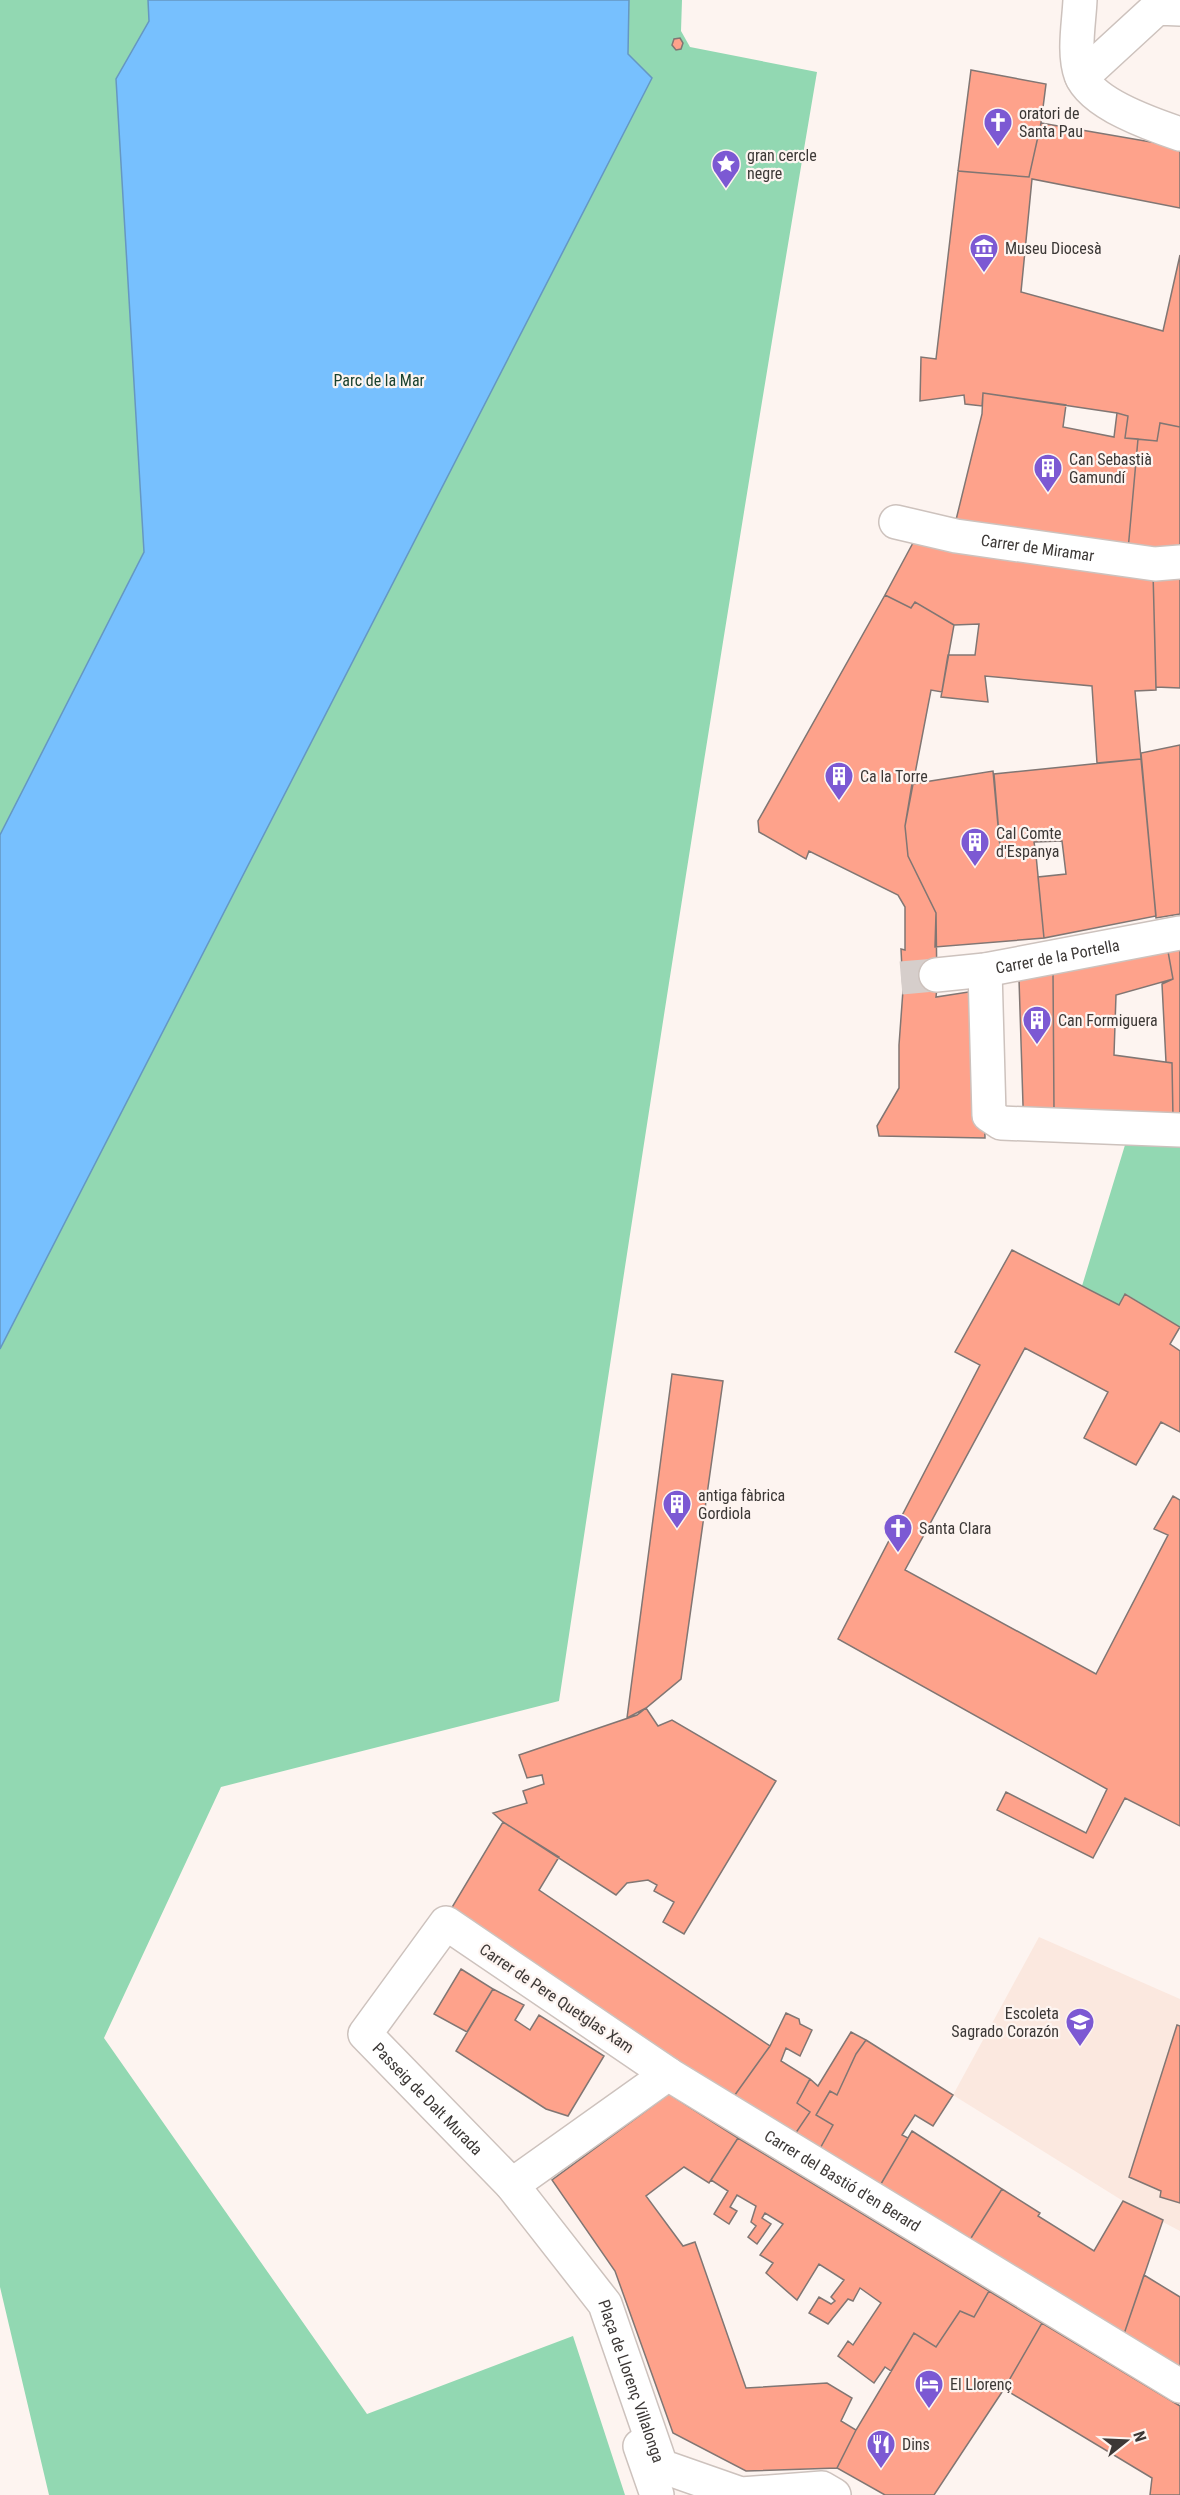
<svg xmlns="http://www.w3.org/2000/svg" width="1180" height="2495" font-family="'Roboto Condensed',sans-serif">
	<style>
		.built { fill: #fbe8df }
		.green { fill: #92d8b2 }
		.water { fill: #77c0fe; stroke: #6597c2; stroke-width: 1.5 }
		.building { fill: #fea28b; stroke: #817673; stroke-width: 1.5 }
		.lines { fill: none; stroke-linecap: round; stroke-linejoin: round }
		.minor-tunnel { stroke: #d6cecb; stroke-width: 33; stroke-dasharray: 33 16; stroke-linecap: butt }
		.minor-casing { stroke: #cdc2bd; stroke-width: 36 }
		.minor { stroke: #fff; stroke-width: 33 }
		.labels { text-anchor: middle; stroke-width: 4.5; stroke-linejoin: round; paint-order: stroke }
		.poi-label { font-size: 16px; fill: #3c3836; stroke: #fdf4f0; text-anchor: start }
		.park-label { font-size: 16px; fill: #19422f; stroke: #fdf4f0 }
		.street-label { font-size: 16px; fill: #3c3836; stroke: #fdf4f0 }
	</style>
	<rect width="100%" height="100%" fill="#fdf4f0"/>
	<path class="built" d="M1039,1937L1180,1999V2231L1123,2201L953,2095Z"/>
	<path class="green" d="M0,0H682L681,31L690,47L817,72C725,614 641,1157 559,1701L221,1787L104,2038L367,2414L573,2336L625,2495H49L0,2287Z
		M1180,1144V1327L1126,1294L1119,1305L1082,1286L1125,1145Z"/>
	<path class="water" d="M148,0H629L628,54L652,78L0,1349V835L144,552L116,79L149,21Z"/>
	<path class="building" d="M680,38L683,43L681,49L676,50L672,45L674,39Z
		M971,70L1046,84L1041,123L1029,177L958,171Z
		M1041,123L1180,147V208L1032,179L1021,292L1163,331L1180,255V427L1160,423L1157,441L1125,438L1128,416L1117,413L983,393L982,406L965,404L964,395L920,401L921,357L936,359L958,171L1029,177Z
		M983,393L1066,405L1063,427L1114,437L1117,413L1128,416L1125,438L1138,439L1128,550L955,524L982,414Z
		M1160,423L1180,427V556L1128,550L1138,439L1157,441Z
		M914,541L1153,572L1156,690L1135,691L1141,759L1097,763L1092,686L985,676L988,702L941,697L948,655H975L979,624L954,625L915,602L911,608L885,595Z
		M1153,572L1180,575V688L1156,687Z
		M885,595L911,608L915,602L954,625L942,692L931,690L905,826L908,856L936,913L937,988L903,990L901,949L905,950V907L898,895L809,851L806,859L759,832L758,821Z
		M1180,745V914L1156,918L1141,753Z
		M1141,759L1156,916L1044,938L1038,877L1066,874L1062,841L1034,842L1036,855L1001,858L994,774Z
		M993,771L1001,858L1036,855L1044,938L935,947L936,913L908,856L905,826L912,784Z
		M1180,943V1118H1173L1172,1063L1166,1062L1162,984L1173,979L1167,946Z
		M1167,946L1173,979L1116,995L1114,1055L1172,1063L1173,1118L1054,1110L1053,972Z
		M1053,972L1054,1110L1024,1136L1019,979Z
		M937,988L936,997L981,990L985,1138L879,1136L877,1126L899,1088V1045L903,990Z
		M1012,1250L1119,1305L1125,1294L1180,1327L1170,1344L1180,1351V1432L1161,1422L1136,1465L1084,1438L1108,1392L1025,1348L905,1570L1096,1674L1168,1535L1154,1529L1173,1496L1180,1500V1826L1125,1798L1093,1858L997,1810L1006,1792L1086,1833L1107,1789L838,1639L980,1365L955,1352Z
		M672,1374L723,1381L681,1679L646,1708L627,1718Z
		M646,1708L658,1726L672,1720L776,1781L684,1934L663,1922L674,1902L654,1891L657,1885L648,1880L627,1883L616,1895L503,1822L493,1813L527,1803L523,1791L544,1784L542,1775L527,1778L519,1755L637,1715Z
		M503,1822L559,1857L539,1890L770,2046L732,2099L451,1909Z
		M461,1969L493,1989L467,2032L434,2014Z
		M493,1989L524,2005L515,2020L530,2030L539,2015L604,2056L568,2116L546,2109L456,2051Z
		M786,2013L799,2019L800,2024L812,2030L800,2056L786,2048L781,2061L810,2079L797,2103L810,2112L793,2137L732,2099L770,2046Z
		M1177,2025L1180,2026V2203L1160,2197L1161,2191L1129,2177Z
		M851,2032L866,2040L856,2054L837,2095L830,2091L816,2115L833,2125L817,2154L793,2137L810,2112L797,2103L810,2079L818,2086Z
		M866,2040L953,2095L933,2126L915,2115L902,2135L908,2138L878,2189L817,2154L833,2125L816,2115L830,2091L837,2095L856,2054Z
		M669,2094L738,2138L709,2183L684,2167L646,2196L683,2246L695,2242L746,2388L827,2383L852,2398L841,2421L856,2430L837,2468L746,2471L673,2433L615,2271L552,2180Z
		M912,2131L1002,2189L966,2246L878,2189Z
		M738,2138L989,2291L974,2317L960,2311L936,2347L914,2333L891,2371L885,2367L874,2383L838,2356L848,2341L853,2345L881,2303L860,2288L853,2301L848,2299L828,2324L809,2313L819,2297L831,2304L835,2301L831,2297L844,2280L819,2264L797,2300L766,2273L773,2263L760,2255L783,2224L765,2213L762,2218L771,2224L757,2244L748,2237L756,2226L751,2222L756,2206L737,2195L730,2207L737,2211L729,2224L714,2214L728,2191L711,2180Z
		M1002,2189L1040,2213L1038,2216L1094,2251L1123,2201L1163,2220L1123,2337L966,2246Z
		M1144,2275L1180,2297V2373L1123,2337Z
		M989,2291L1042,2323L1004,2389L934,2495H885L837,2468L856,2430L914,2333L936,2347L960,2311L974,2317Z
		M1042,2323L1180,2406V2495H1150L1152,2478L1004,2389Z"/>
	<g class="lines">
		<path class="minor-tunnel" d="M901,978L936,975"/>
		<g class="minor-casing">
			<g id="minor">
				<path d="M1080,0C1079,23 1073,53 1081,75C1092,104 1153,125 1180,134"/>
				<path d="M1082,77L1157,8L1180,9"/>
				<path id="s1" d="M896,522L956,536L1155,564L1180,562"/>
				<path d="M985,970L989,1115L1001,1123L1180,1130"/>
				<path id="s2" d="M936,975L985,970L1180,933"/>
				<path id="s3" d="M668,2074L446,1923L365,2034L512,2185L605,2304L661,2466L741,2494L822,2488L834,2495"/>
				<path id="s4" d="M512,2185L668,2074L1180,2386"/>
				<path d="M640,2446L657,2495"/>
			</g>
		</g>
		<use href="#minor" class="minor"/>
	</g>
	<defs>
		<g id="church-pin" transform="scale(1.5)"><path d="M0 17L-7.5 6A9.5 9.5 0 1 1 7.5 6Z" fill="#7c59d3" stroke="#fdf4f0"/><path d="M-1.2-6h2.4v3.5h3.3v2.4h-3.3V6h-2.4V-.1h-3.3v-2.4h3.3Z" fill="#fff"/></g>
		<g id="sight-pin" transform="scale(1.5)"><path d="M0 17L-7.5 6A9.5 9.5 0 1 1 7.5 6Z" fill="#7c59d3" stroke="#fdf4f0"/><path d="M0-6L1.8-2.2L6-1.7L2.9 1.2L3.7 5.4L0 3.3L-3.7 5.4L-2.9 1.2L-6-1.7L-1.8-2.2Z" fill="#fff"/></g>
		<g id="museum-pin" transform="scale(1.5)"><path d="M0 17L-7.5 6A9.5 9.5 0 1 1 7.5 6Z" fill="#7c59d3" stroke="#fdf4f0"/><path d="M0-6L6-3V-2H-6V-3ZM-5-1h2V3h-2ZM-1-1h2V3h-2ZM3-1h2V3H3ZM-6 4H6V6H-6Z" fill="#fff"/></g>
		<g id="building-pin" transform="scale(1.5)"><path d="M0 17L-7.5 6A9.5 9.5 0 1 1 7.5 6Z" fill="#7c59d3" stroke="#fdf4f0"/><path d="M-4-6H4V6H1V3H-1V6H-4ZM-2.5-4.3h1.7v1.8h-1.7ZM.8-4.3h1.7v1.8H.8ZM-2.5-1h1.7V.8h-1.7ZM.8-1h1.7V.8H.8Z" fill="#fff"/></g>
		<g id="school-pin" transform="scale(1.5)"><path d="M0 17L-7.5 6A9.5 9.5 0 1 1 7.5 6Z" fill="#7c59d3" stroke="#fdf4f0"/><path d="M0-5L7-2L0 1L-7-2ZM-4 1L0 2.5L4 1V4Q0 6-4 4Z" fill="#fff"/></g>
		<g id="hotel-pin" transform="scale(1.5)"><path d="M0 17L-7.5 6A9.5 9.5 0 1 1 7.5 6Z" fill="#7c59d3" stroke="#fdf4f0"/><path d="M-6-4.5h1.5V1H6V5H4.5V3h-9V5H-6ZM-4 0a1.8 1.8 0 1 1 3.6 0ZM.5 0V-2.5h3Q6-2.5 6 0Z" fill="#fff"/></g>
		<g id="restaurant-pin" transform="scale(1.5)"><path d="M0 17L-7.5 6A9.5 9.5 0 1 1 7.5 6Z" fill="#7c59d3" stroke="#fdf4f0"/><path d="M-5-6h1v4h1v-4h1v4h1v-4h1v5L-1.5 .5V6h-2V.5L-5-1ZM5-6V6H3V1.5H1.5Q1.5-4 5-6Z" fill="#fff"/></g>
	</defs>
	<g fill-rule="evenodd">
		<use href="#church-pin" x="998" y="122"/>
		<use href="#sight-pin" x="726" y="164"/>
		<use href="#museum-pin" x="984" y="248"/>
		<use href="#building-pin" x="1048" y="468"/>
		<use href="#building-pin" x="839" y="776"/>
		<use href="#building-pin" x="975" y="842"/>
		<use href="#building-pin" x="1037" y="1020"/>
		<use href="#building-pin" x="677" y="1504"/>
		<use href="#church-pin" x="898" y="1528"/>
		<use href="#school-pin" x="1080" y="2022"/>
		<use href="#hotel-pin" x="929" y="2384"/>
		<use href="#restaurant-pin" x="881" y="2444"/>
	</g>
	<g class="labels">
		<g class="poi-label">
			<text x="1019" y="119">oratori de<tspan x="1019" dy="18">Santa Pau</tspan></text>
			<text x="747" y="161">gran cercle<tspan x="747" dy="18">negre</tspan></text>
			<text x="1005" y="254">Museu Diocesà</text>
			<text x="1069" y="465">Can Sebastià<tspan x="1069" dy="18">Gamundí</tspan></text>
			<text x="860" y="782">Ca la Torre</text>
			<text x="996" y="839">Cal Comte<tspan x="996" dy="18">d'Espanya</tspan></text>
			<text x="1058" y="1026">Can Formiguera</text>
			<text x="698" y="1501">antiga fàbrica<tspan x="698" dy="18">Gordiola</tspan></text>
			<text x="919" y="1534">Santa Clara</text>
			<text x="1059" y="2019" text-anchor="end">Escoleta<tspan x="1059" dy="18">Sagrado Corazón</tspan></text>
			<text x="950" y="2390">El Llorenç</text>
			<text x="902" y="2450">Dins</text>
		</g>
		<g class="park-label">
			<text x="379" y="386">Parc de la Mar</text>
		</g>
		<g class="street-label">
			<text dy="6" stroke="none"><textPath href="#s1" startOffset="144">Carrer de Miramar</textPath></text>
			<text dy="6" stroke="none"><textPath href="#s2" startOffset="123">Carrer de la Portella</textPath></text>
			<text transform="translate(557 1998) rotate(34)" y="6">Carrer de Pere Quetglas Xam</text>
			<text dy="6" stroke="none"><textPath href="#s3" startOffset="496">Passeig de Dalt Murada</textPath></text>
			<text dy="6" stroke="none"><textPath href="#s4" startOffset="396">Carrer del Bastió d'en Berard</textPath></text>
			<text dy="6" stroke="none"><textPath href="#s3" startOffset="849">Plaça de Llorenç Villalonga</textPath></text>
		</g>
	</g>
	<g transform="translate(1126 2441) rotate(72)" stroke="#fdf4f0" stroke-width="4.5" paint-order="stroke">
	<path d="M0-4.5L10 22L0 15L-10 22Z" fill="#3c3836"/>
	<text y="-9" font-size="16" font-weight="bold" text-anchor="middle" fill="#3c3836">N</text>
	</g>
</svg>
